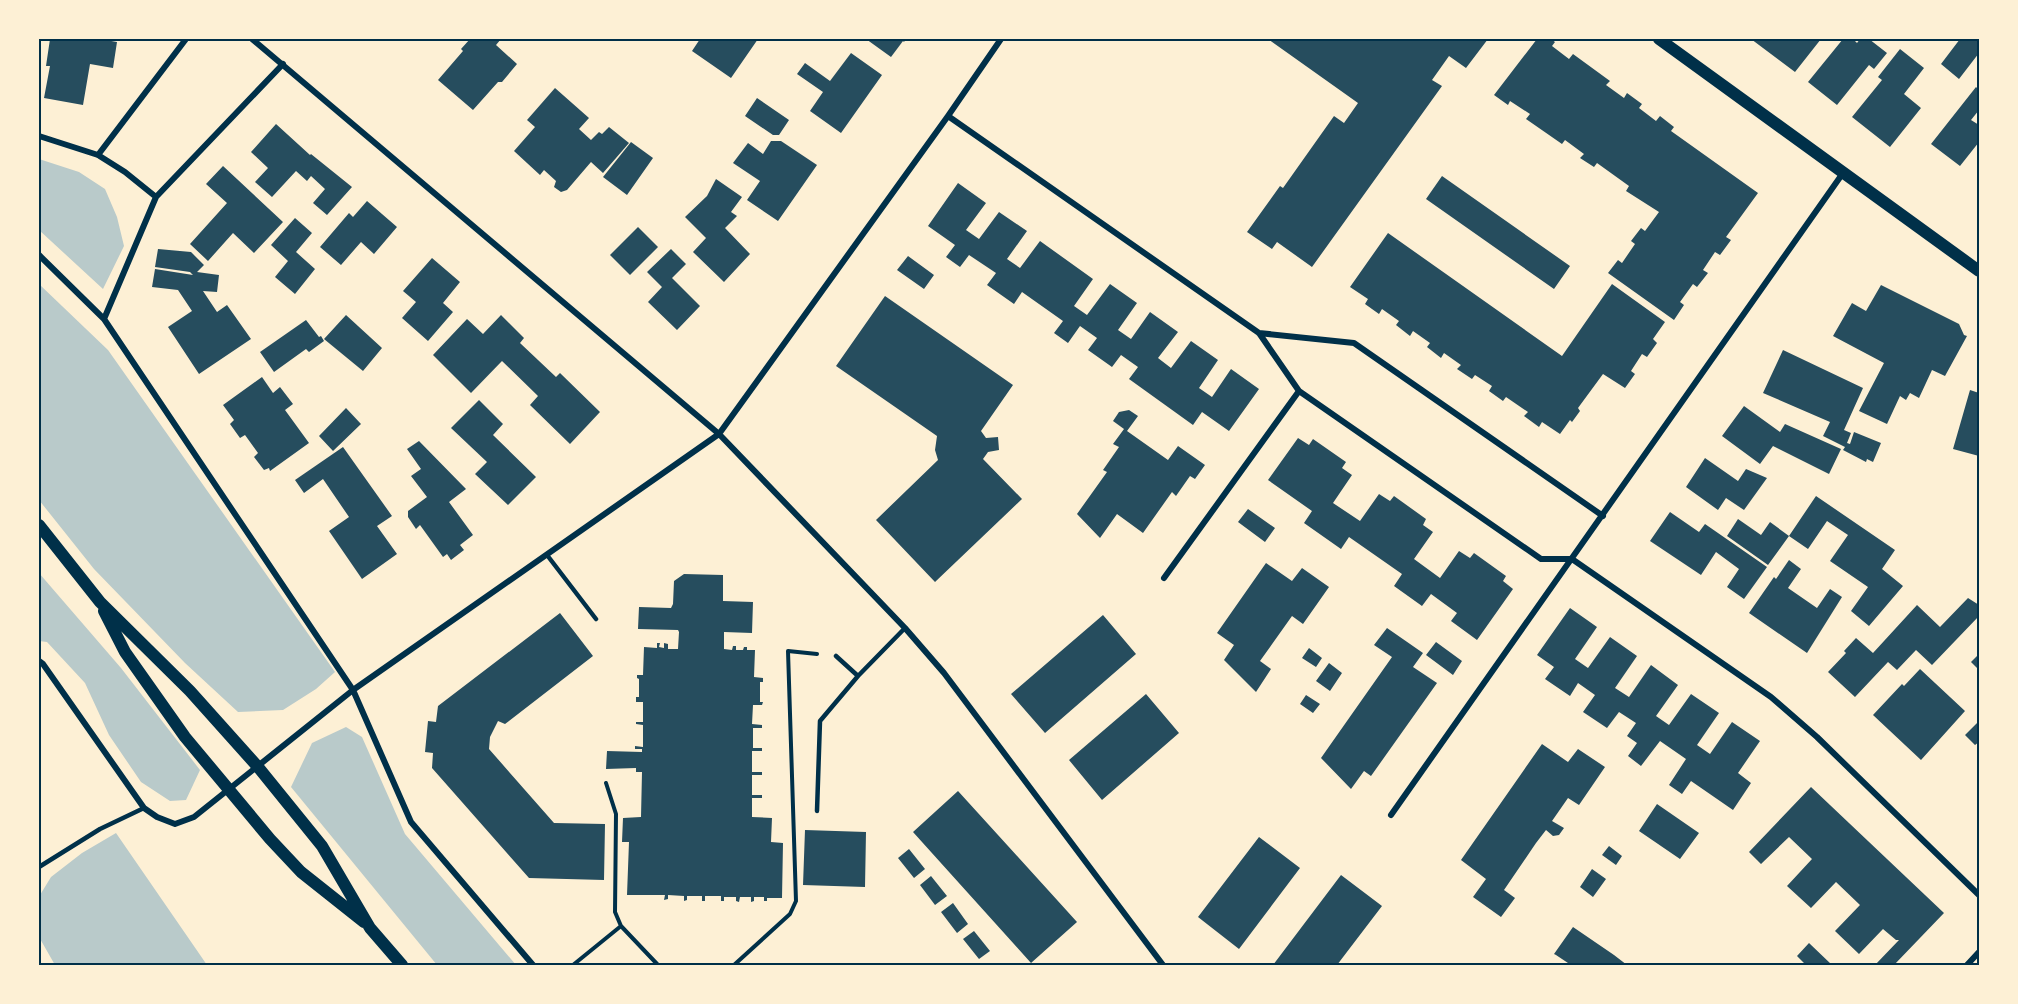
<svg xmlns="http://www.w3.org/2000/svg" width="2018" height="1004" font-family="'IBM Plex Serif',serif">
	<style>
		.green { fill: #b9caca }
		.building { fill: #264d5e }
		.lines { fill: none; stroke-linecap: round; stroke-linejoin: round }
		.path { stroke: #003049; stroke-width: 4 }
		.service { stroke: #003049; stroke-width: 4.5 }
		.minor { stroke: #003049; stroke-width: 6 }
		.secondary { stroke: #003049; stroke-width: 12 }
		.neatline { fill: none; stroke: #003049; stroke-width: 2 }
	</style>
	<rect width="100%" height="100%" fill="#fdf0d5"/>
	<path class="green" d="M39,159L79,172L105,189L117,217L124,246L103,289L39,230Z
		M39,284L108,350L335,672L316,689L283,710L238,712L185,663L94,569L39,500Z
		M39,573L121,668L200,770L186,800L170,801L141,782L109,735L85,683L47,642L39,641Z
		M346,727L362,737L405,834L516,965H437L291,787L312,743Z
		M116,833L207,965H55L39,937L40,895L51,877L82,853Z"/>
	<path class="building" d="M50,39H100L117,42L113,68L90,64L83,105L44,98L50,66H46Z
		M470,39H501L496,45L517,64L502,82H498L473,110L438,80L463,51L461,49Z
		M700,39H758L731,78L692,51Z
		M866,39H906L904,42L903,41L891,57Z
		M1268,39H1488L1466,68L1449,56L1432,80L1442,86L1312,267L1277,242L1272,249L1247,232L1280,186L1283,188L1334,116L1344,123L1358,103Z
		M1537,39H1551L1555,42L1552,46L1569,59L1573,54L1610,81L1606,85L1624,98L1627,93L1642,104L1639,108L1656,121L1660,116L1674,127L1671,131L1758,193L1726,237L1731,240L1720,255L1715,252L1703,270L1708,273L1697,287L1693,284L1680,302L1684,305L1674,320L1608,273L1618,260L1622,263L1635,244L1631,241L1641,228L1645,231L1659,212L1626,191L1629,186L1597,163L1594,167L1580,158L1584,154L1565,140L1562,144L1526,119L1530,114L1510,101L1508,105L1494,95Z
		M1751,39H1821L1795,72Z
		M1843,39H1853L1857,43L1860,39H1869L1887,53L1874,69L1869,65L1837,105L1808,82Z
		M1960,39H1979V53L1959,79L1941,64Z
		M1900,49L1924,68L1904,94L1921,108L1890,147L1852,117L1882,80L1878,77Z
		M851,53L882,75L841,133L810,111L823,92L797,74L805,63L830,81Z
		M1976,87L1979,90V110L1971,120L1979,125V142L1960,166L1931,144Z
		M555,88L589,118L579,129L591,140L599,132L602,134L609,127L629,143L603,173L591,162L567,190L561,192L554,187L556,181L544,170L540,175L514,151L535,127L527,120Z
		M757,98L789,120L779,135H773L745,116Z
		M276,124L310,155L311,154L352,187L327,215L313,203L325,189L311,176L307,181L296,171L272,197L255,182L268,168L251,152Z
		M771,141H781L817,165L778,221L747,200L760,181L733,163L748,143L763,154Z
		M631,142L653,158L627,195L603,177Z
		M223,166L283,222L254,253L233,233L208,261L190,244L227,203L206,184Z
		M1442,176L1570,266L1554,289L1426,199Z
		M716,179L742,197L731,212L737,216L725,228L750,254L724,282L693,252L706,238L685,217L707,196Z
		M958,183L986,203L966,230L979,239L999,212L1027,231L1007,259L1020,268L1040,241L1093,279L1074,306L1087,315L1110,284L1137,303L1118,330L1131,339L1150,312L1178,332L1158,358L1171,368L1191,341L1218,360L1199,388L1212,397L1231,369L1259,389L1229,431L1202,412L1193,425L1129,379L1138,367L1121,355L1112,367L1088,350L1097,338L1080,326L1068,343L1054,333L1063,321L1022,292L1014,304L987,285L996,273L969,255L960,267L946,257L955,245L928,226Z
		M367,201L397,227L374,254L361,242L341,265L320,247L349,213L353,217Z
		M295,218L312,233L296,252L315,269L295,294L275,277L288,261L271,245Z
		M638,227L658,247L630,275L610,255Z
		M1388,233L1562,356L1612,284L1665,322L1653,339L1657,343L1647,357L1642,354L1631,371L1635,374L1625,388L1603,374L1578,408L1580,411L1572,422L1570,420L1560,434L1542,422L1539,427L1524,416L1528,412L1506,397L1503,401L1489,391L1492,386L1475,375L1472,379L1457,369L1461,365L1444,353L1441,358L1427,347L1430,343L1413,331L1410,336L1396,325L1399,321L1382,309L1379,314L1365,304L1368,299L1350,287Z
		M158,249L191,252L204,265L197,272L219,275L217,292L203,291L217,312L227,305L251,339L199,374L168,327L192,311L178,290L152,287L155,269L193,275L190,272L155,267Z
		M671,249L686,264L672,278L700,306L677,330L648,302L662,287L647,272Z
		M908,256L934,275L924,289L897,270Z
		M432,258L460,282L443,303L453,312L428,341L402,318L416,302L403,291Z
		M1881,285L1959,324L1964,335L1967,336L1945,376L1932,370L1919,398L1910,393L1906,400L1900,396L1887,424L1859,411L1884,363L1833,336L1852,303L1866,311Z
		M885,296L1013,385L981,431L986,438L998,437L999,450L988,452L983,459L1022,499L935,582L876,520L938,460L935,450L937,436L836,366Z
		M346,315L382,348L363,371L324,339Z
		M501,315L524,338L520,343L556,377L560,373L600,412L570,444L530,405L538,396L502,361L471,393L433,355L467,319L483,334Z
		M306,320L319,337L321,336L324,341L309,352L306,349L274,372L260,352Z
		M1783,350L1863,388L1844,430L1851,433L1847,443L1850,444L1854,432L1881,443L1873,462L1867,459L1866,462L1843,450L1845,447L1823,436L1830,422L1763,393Z
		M262,377L273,393L280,387L293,404L285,410L309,443L270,471L269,468L264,470L254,457L258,453L245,435L240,438L230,424L234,420L223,405Z
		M1970,390L1979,393V456L1953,449Z
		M479,400L503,424L493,435L536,477L508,505L475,474L487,462L451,428Z
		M1744,406L1780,432L1785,424L1841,449L1829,474L1773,446L1760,464L1722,436Z
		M346,408L361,424L333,451L319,436Z
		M1129,410L1138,416L1127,431L1168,460L1178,446L1205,465L1195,479L1190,476L1176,496L1172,492L1143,533L1117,514L1100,538L1077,514L1107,472L1103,470L1119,447L1113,444L1124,429L1113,421L1119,412Z
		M1298,438L1309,445L1313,439L1346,462L1342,468L1352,475L1333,503L1360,521L1379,494L1390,501L1394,496L1426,519L1423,525L1433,532L1414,559L1440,578L1459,551L1470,558L1474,553L1506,576L1503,581L1513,589L1477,640L1451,621L1457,613L1431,594L1422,606L1394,586L1402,574L1349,537L1341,549L1304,523L1312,511L1268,480Z
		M419,441L466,489L449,502L473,535L460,545L464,550L451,560L447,554L443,557L420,525L416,529L408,517V511L427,497L411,476L421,469L407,449Z
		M343,447L392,516L377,526L397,554L362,579L329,531L349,517L323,479L304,493L295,480Z
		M1705,458L1738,481L1746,469L1767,478L1744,510L1726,498L1718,510L1686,487Z
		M1816,496L1895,550L1882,569L1903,586L1869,626L1851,611L1868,587L1830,561L1848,535L1827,521L1808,549L1789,536Z
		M1248,509L1275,528L1265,542L1238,522Z
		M1670,512L1699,532L1705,524L1767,567L1744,599L1727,587L1739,569L1716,552L1701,575L1650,541Z
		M1738,519L1761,535L1770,522L1789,536L1768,565L1727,536Z
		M1789,560L1801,569L1788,588L1817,608L1830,589L1842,597L1807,653L1749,613L1774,577L1776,579Z
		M1266,563L1292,581L1302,568L1329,587L1303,624L1292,616L1260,661L1271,669L1256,692L1224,660L1234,645L1217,633Z
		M684,574L723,575V601L753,602L752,633L724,632V649L732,650L733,646H736V650H743L744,647H747V650H755L754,677L763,678V682H760V702H763L762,705H753L752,724L762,725V728H753V748H762V751H752V772H762V775H752V795H762V798H752V817L772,818L771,842L783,843L782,898H767V901H764V897H754V901L751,902V897H740L739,902L736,901V897H724V901H721V896H705V901H702V896H687V900L684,901V896L668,895V899L664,900L665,895H627L629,842H622L623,818L641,817L642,772H636V768L606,769L607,751L642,752V749H635V746L643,747V725L636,724V722H643V702H636V697H639V679L637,678V675H643L644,647L657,648V643H660L659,647L664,648V643L668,644V649H678L679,632L678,630L638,629L639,607L671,608L673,604L674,581Z
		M1968,598L1979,605V616L1932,665L1916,650L1897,670L1888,662L1855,697L1828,672L1846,653L1844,651L1856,638L1873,653L1917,605L1940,627Z
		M1570,608L1597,627L1575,659L1588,668L1610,637L1637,656L1615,688L1629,697L1651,665L1678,685L1656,716L1669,725L1691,694L1719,713L1697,745L1710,754L1732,722L1760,741L1738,773L1751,783L1733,810L1691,781L1682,794L1669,785L1686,759L1660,741L1641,766L1628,756L1637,743L1627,736L1636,723L1619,712L1607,728L1583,712L1595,695L1578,683L1570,696L1545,679L1554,667L1537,655Z
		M560,613L593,656L505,724L498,721L490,737L489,749L554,823L605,824L604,880L529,878L432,768L433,753L425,752L428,721L436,722L438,706Z
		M1103,615L1136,654L1045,733L1011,694Z
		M1387,628L1423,653L1413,667L1437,683L1371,776L1364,771L1351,789L1321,758L1392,657L1374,645Z
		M1436,642L1462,661L1453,675L1426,655Z
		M1309,648L1322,658L1316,667L1302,658Z
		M1979,654V670L1971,662Z
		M1329,663L1342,673L1330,691L1316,681Z
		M1920,669L1965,711L1921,760L1873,715L1902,684L1904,686Z
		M1146,694L1179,733L1102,800L1069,760Z
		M1306,695L1320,704L1313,713L1300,704Z
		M1979,721V742L1975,745L1965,735Z
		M1542,744L1568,762L1578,749L1605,767L1579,805L1568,798L1552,821L1564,828L1559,835L1553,836L1546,830L1536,843L1504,890L1515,898L1501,917L1473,897L1486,879L1461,860Z
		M1811,787L1944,913L1894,965H1875L1899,940H1896L1883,929L1859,954L1835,931L1860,905L1836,882L1811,908L1787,886L1812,859L1789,837L1761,864L1749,852Z
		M958,791L1077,922L1031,963L913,832Z
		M1657,804L1699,833L1680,859L1639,831Z
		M805,830L866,832L865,887L803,885Z
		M1259,837L1300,868L1239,949L1198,917Z
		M1609,846L1622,856L1616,865L1602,855Z
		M909,849L925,869L914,878L898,858Z
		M1592,869L1606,879L1593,897L1580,887Z
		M1341,875L1382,906L1337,965H1273Z
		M931,876L947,896L935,905L920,885Z
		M953,903L968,924L957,933L941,912Z
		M1573,927L1614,955L1627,965H1571L1556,955L1554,954Z
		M974,931L990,951L979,959L963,939Z
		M1809,943L1832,965H1806L1797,956Z"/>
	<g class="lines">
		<path class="path" d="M606,783L616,814L615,912L621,926L658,965
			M573,965L621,926
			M734,965L790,914L796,901L788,651L817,654"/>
		<path class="service" d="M547,555L596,619
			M836,656L858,676L905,628
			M817,811L820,721L858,676
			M39,867L100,829L144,808"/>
		<path class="minor" d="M252,39L719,434L905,628L944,673L1163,965
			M948,116L1259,333L1299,391L1541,559H1572L1771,697L1817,737L1979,895
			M39,136L98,155L125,172L156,197
			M98,155L186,39
			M39,255L104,319L353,690L411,822L533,965
			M104,319L156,197L283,64
			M1259,333L1354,343L1603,516
			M1164,578L1299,391
			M39,661L43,664L144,808L157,817L175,824L194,817L353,690L719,434L948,116L1001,39
			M1391,815L1843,173
			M1967,965L1979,952"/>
		<path class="secondary" d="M1659,39L1979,271
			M39,525L100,602L190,691L258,767L322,846L370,928L402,965
			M104,611L125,652L185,737L270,839L301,872L364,922"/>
	</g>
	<rect width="2018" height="1004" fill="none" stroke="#fdf0d5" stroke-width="81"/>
	<rect x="40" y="40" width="1938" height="924" class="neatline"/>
</svg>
